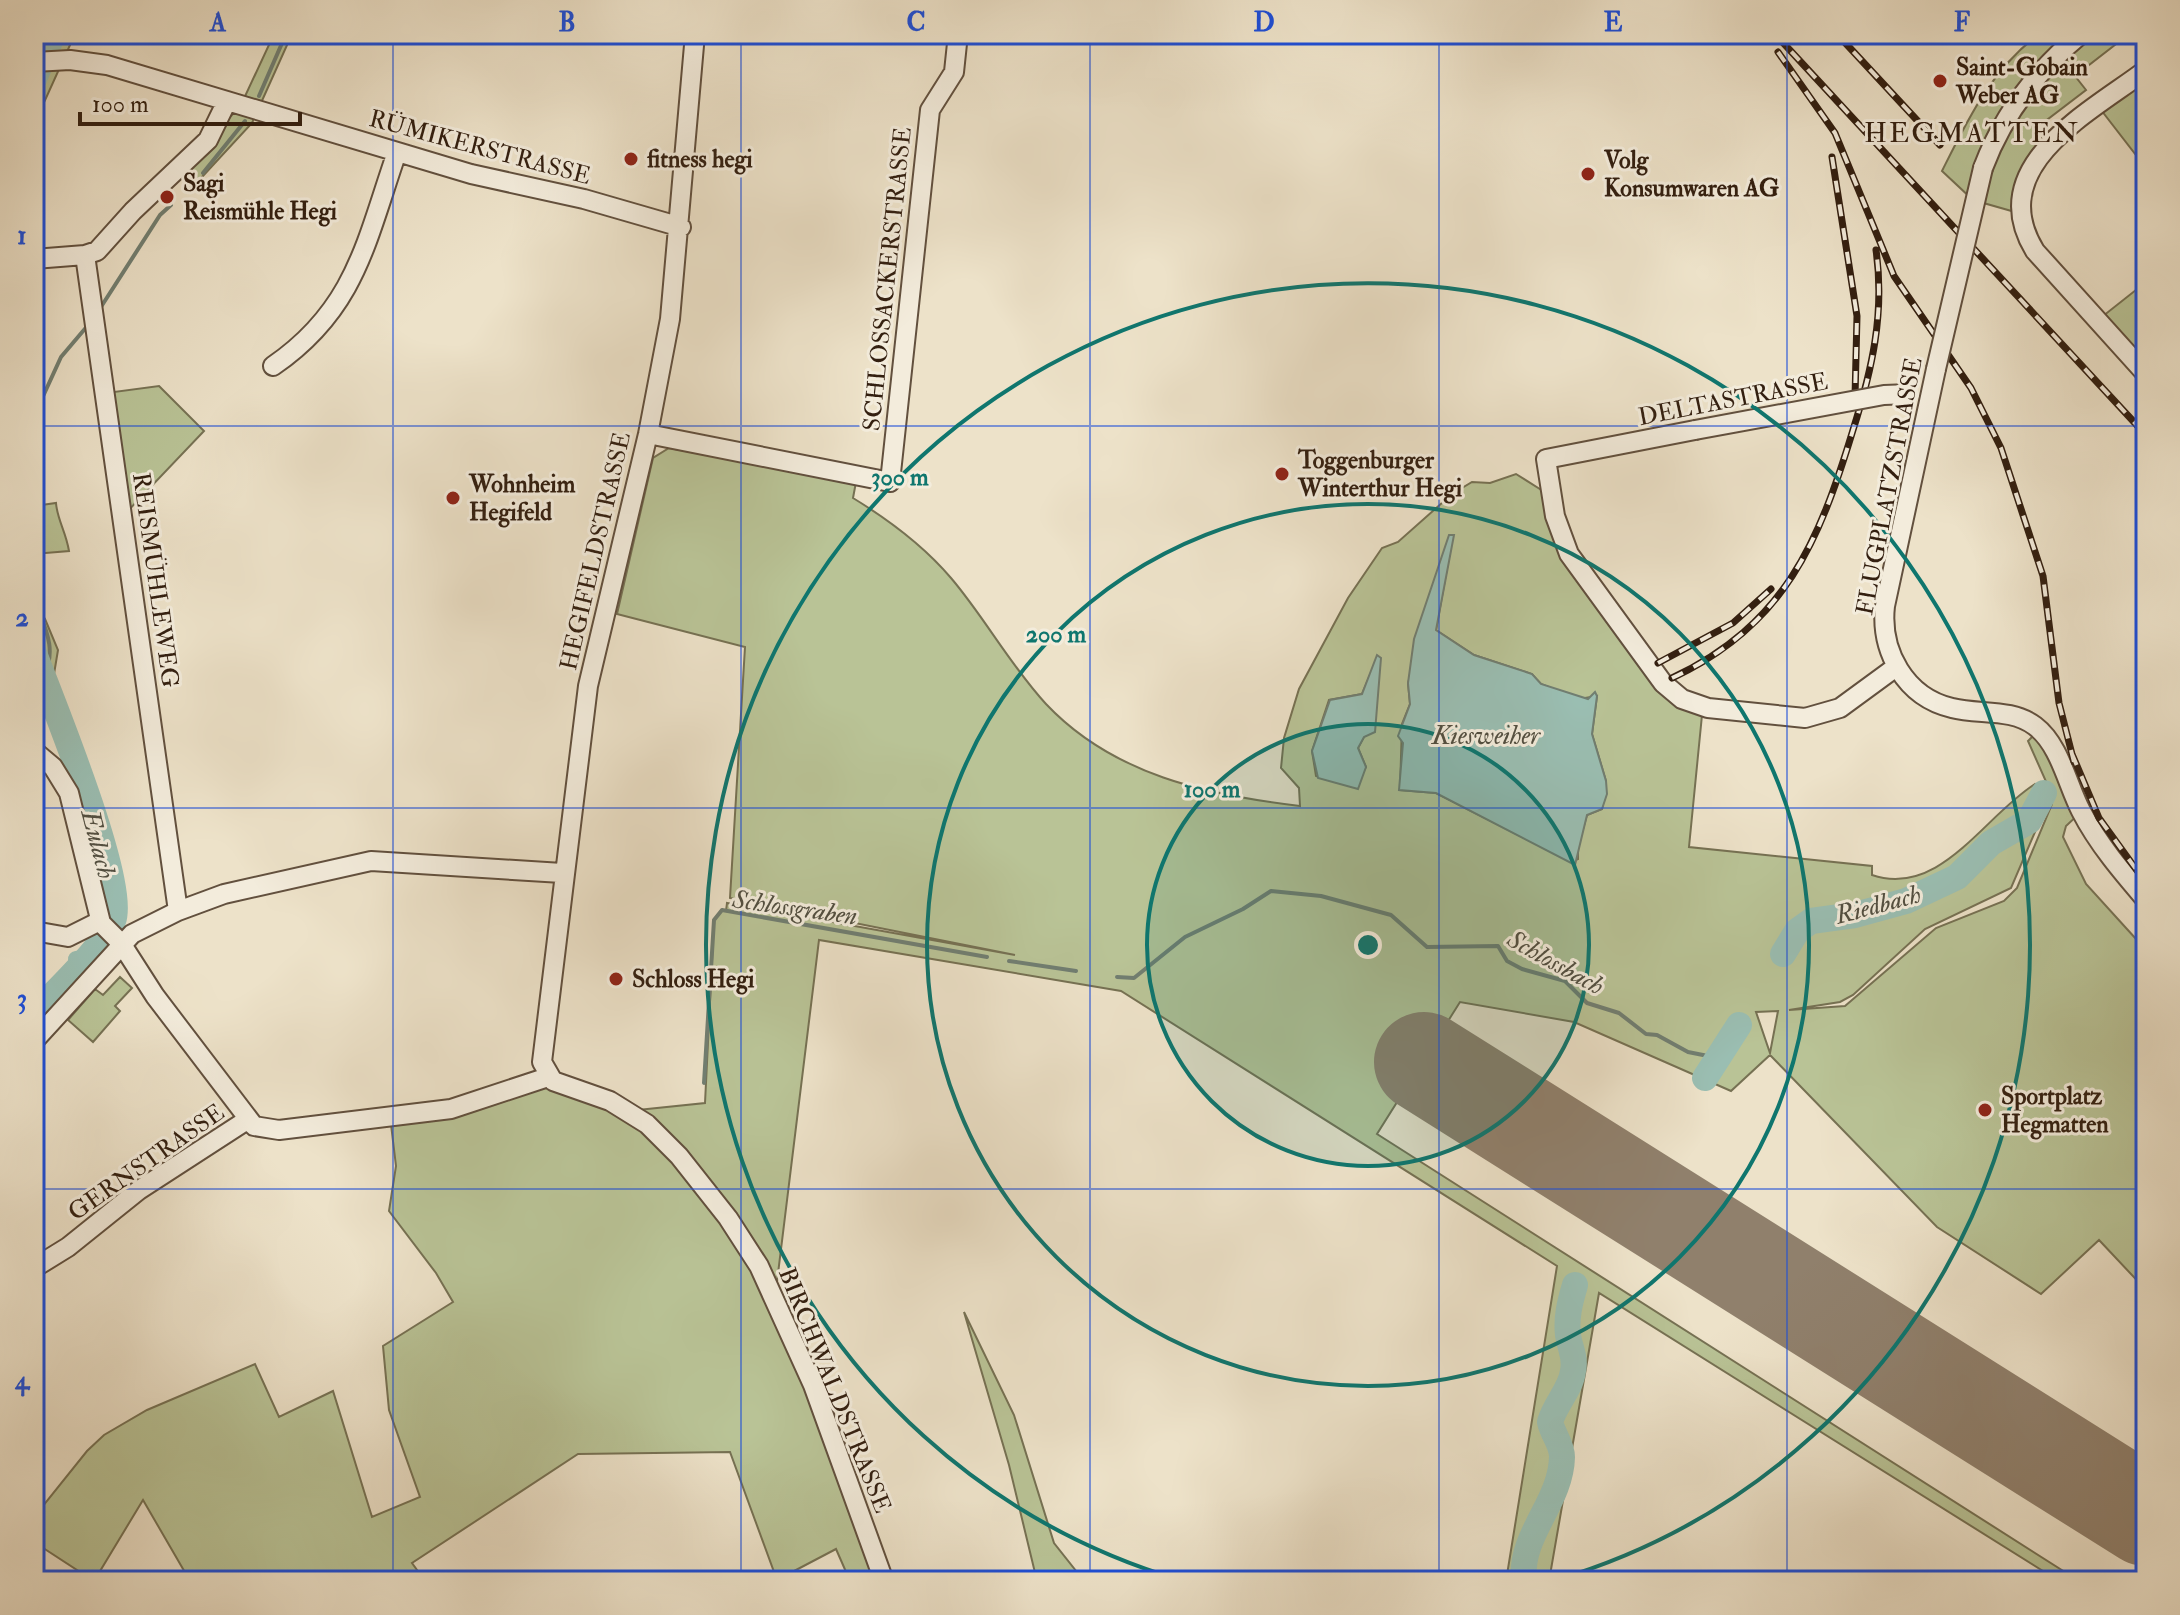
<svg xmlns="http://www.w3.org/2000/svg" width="2180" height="1615" font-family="'IM FELL Double Pica',serif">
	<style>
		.green { fill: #b9c396; stroke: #767153; stroke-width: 2; fill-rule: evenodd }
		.water { fill: #9abeb2; stroke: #717e71; stroke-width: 2 }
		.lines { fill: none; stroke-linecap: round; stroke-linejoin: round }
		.stream { stroke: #717e71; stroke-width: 4 }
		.canal { stroke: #9abeb2; stroke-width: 16 }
		.river { stroke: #9abeb2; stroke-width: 26 }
		.runway { stroke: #90806c; stroke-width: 100 }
		.minor-casing { stroke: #62503e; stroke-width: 22 }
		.minor { stroke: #f3ecdc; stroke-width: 18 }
		.rail-casing { stroke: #331f10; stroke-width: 7 }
		.rail { stroke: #f3ecdc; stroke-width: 4; stroke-dasharray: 12; stroke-linecap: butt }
		.minor-bridge-casing { stroke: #62503e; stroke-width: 22; stroke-linecap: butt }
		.minor-bridge { stroke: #f3ecdc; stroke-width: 18 }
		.grid { fill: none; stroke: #1d4ed8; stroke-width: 2; stroke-opacity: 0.55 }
		.ring { fill: none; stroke: #0f766e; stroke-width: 4 }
		.poi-dot { fill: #8f2418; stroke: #f3ecdc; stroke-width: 3 }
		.labels { text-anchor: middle; stroke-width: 6; stroke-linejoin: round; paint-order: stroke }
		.poi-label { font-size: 24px; font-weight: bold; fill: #331f10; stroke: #f3ecdc; text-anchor: start }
		.street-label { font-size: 24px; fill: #331f10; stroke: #f3ecdc }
		.water-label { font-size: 26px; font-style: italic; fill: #524f41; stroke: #f3ecdc }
		.quarter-label { font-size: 28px; letter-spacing: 2px; fill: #331f10; stroke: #f3ecdc }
		.centre { fill: #0f766e; stroke: #f3ecdc; stroke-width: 4 }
		.ring-label { font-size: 24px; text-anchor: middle; font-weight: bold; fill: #0f766e; stroke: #f3ecdc; stroke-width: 6; stroke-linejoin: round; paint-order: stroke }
		.neatline { fill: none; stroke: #1d4ed8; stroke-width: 3 }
		.grid-label { font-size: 26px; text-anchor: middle; font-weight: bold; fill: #1d4ed8 }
	</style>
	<rect width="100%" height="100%" fill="#ede2c9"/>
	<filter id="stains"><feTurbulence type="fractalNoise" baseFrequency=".0025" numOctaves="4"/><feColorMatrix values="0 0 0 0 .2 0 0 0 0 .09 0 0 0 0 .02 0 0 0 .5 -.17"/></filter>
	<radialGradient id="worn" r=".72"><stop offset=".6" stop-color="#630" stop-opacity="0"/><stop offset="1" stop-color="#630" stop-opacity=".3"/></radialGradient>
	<path class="green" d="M34,34H75L41,109L34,139Z
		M274,34H292L252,123L190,190L187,187L195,180L184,168L241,105Z
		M2039,34H2129L2075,76L2086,90L2039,126L2052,142L2022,214L1973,200L1942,171C1968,119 1991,70 2039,34Z
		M2146,70V168L2098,106Z
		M2146,282V363L2103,316Z
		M159,386L204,431L123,516L106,393Z
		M669,448L856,482L853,498C889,520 923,545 951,578C985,618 1010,665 1046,704C1113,775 1207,795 1300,806L1299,788L1281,768L1284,738L1299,689L1348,598L1382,548L1398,542L1452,494L1472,482L1490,483L1516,474L1543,491L1549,524L1679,707L1702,715L1689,847L1872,866V875C1940,898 1984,816 2035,784L2042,787L2047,804L2011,888L1925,929L1853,995L1840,1002L1789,1010L1845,1006L1936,928L2004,901L2017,888L2052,804V795L2028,741L2039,730L2081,812L2066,826L2063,837L2086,884L2146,950V1290L2099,1240L2041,1294L1937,1227L1770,1055L1731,1091L1574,1022L1460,1002L1377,1134L2079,1581H2059L1599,1293L1549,1581H1506L1557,1266L1121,991L819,940L775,1298L884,1581H850L836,1549L777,1580L730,1452L578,1454L412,1563L425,1581H190L143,1500L94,1581L34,1542V1517L87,1451L104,1435L147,1410L255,1364L279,1417L333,1391L372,1517L420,1497L389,1410L383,1346L453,1302L436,1273L389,1211L396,1166L390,1116L548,1077L628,1111L705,1103L714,920L722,910L726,911L727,903L1015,955L730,898L745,647L617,614L653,458ZM1453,535L1436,630L1474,655L1532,674L1541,684L1579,699L1597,696L1592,734L1606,781L1602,809L1587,815L1578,847V859L1571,862L1436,793L1400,790L1402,724L1410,704L1408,683ZM1378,656L1364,737L1358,748L1366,767L1354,787L1316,776L1312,751L1329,700L1362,694ZM1778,1011L1770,1053L1756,1012Z
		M56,503C57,519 66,532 69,551L34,554V506Z
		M45,619L58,650L53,680L83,758L121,904L114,937L34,1024V1002L103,925L109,905L69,762L34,672V626Z
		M120,977L132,988L115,1006L120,1011L93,1042L68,1020L95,989L103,995Z
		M964,1312L1014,1415L1054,1543L1084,1581H1037L1009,1465Z"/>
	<path class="water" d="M1449,535H1454L1436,630L1474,655L1532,674L1541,684L1588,699L1595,692L1597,696L1592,734L1606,781L1607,794L1602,809L1587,815L1575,865L1436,793L1399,790L1403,743L1398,736L1410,704L1408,683L1414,639Z
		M1377,655L1381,658L1375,732L1364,737L1358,748L1366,767L1358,789L1318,778L1312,751L1330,700L1362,694Z"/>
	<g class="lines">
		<path class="stream" d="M34,39L41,34
			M259,96L286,34
			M203,173L245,121
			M99,310L160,215L171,205
			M34,416L61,357L89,324
			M34,599C45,628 58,649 43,678
			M1009,961L1076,971
			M1117,977L1134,978L1185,937L1243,909L1271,891L1321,896L1391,915L1427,947L1498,946L1507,961L1522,969L1565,981L1587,1003L1619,1013L1646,1034L1657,1035L1688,1052L1718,1058
			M704,1083L714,920L722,910L987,957"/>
		<path class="canal" d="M76,959L85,958"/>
		<path class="river" d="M34,79L53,34
			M34,653C51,699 128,884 113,921C103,948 54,992 34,1015
			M1783,954L1797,931L1811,921L1855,915L1906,901L1957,877L1991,843L2029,821L2044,793
			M1705,1078L1739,1025
			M1524,1581C1519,1535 1561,1503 1562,1457C1562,1444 1553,1435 1550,1422C1555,1404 1571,1389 1573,1371C1576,1357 1570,1349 1568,1335C1566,1317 1570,1302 1575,1285"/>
		<path class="runway" d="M1424,1062L2146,1516"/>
		<g class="minor-casing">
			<path id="minor" d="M695,34L670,319L648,434L588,686L542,1062L553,1081L610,1101L647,1124L679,1156L728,1218L759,1266L813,1385L884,1581
				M34,62L70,60L107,65L471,174L584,199L681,227
				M2146,70C2089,113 1983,166 2035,251L2146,374
				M1983,168C2003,115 2037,70 2081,34
				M85,255L178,911
				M34,259L85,255L97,251L133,211L208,140L227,101
				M273,366C356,309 366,241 397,152
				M1936,369L1885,606C1880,651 1905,697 1952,708C1979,715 2011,708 2035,726C2060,745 2067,784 2081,811C2098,844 2122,872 2146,900
				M1695,430L1546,459L1555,516L1569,554L1663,683L1682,699L1708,708L1805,718L1840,708L1896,667
				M648,434L890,482L930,110L954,72L958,34
				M34,751L53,767L69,793L101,923L121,943L155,996L254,1126L279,1130L451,1109L548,1077
				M34,931L68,937L100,921
				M34,1041L132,934L178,911L224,894L371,861L562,873
				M34,1268L68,1247L139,1190L247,1120"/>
		</g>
		<use href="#minor" class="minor"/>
		<g class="rail-casing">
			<path id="rail" d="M1775,34L2146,435
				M1837,34L1940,145
				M1778,52L1835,133L1894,276L1971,388L2001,448L2043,576L2059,703L2074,762
				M1832,157L1857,316L1855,397
				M1658,663L1733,623L1771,589
				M1672,678C1785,625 1819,542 1853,430C1872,370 1885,313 1876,250
				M2072,754L2099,818L2146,883"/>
		</g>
		<use href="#rail" class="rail"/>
		<g class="minor-bridge-casing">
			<path id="minor-bridge" d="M1936,369L1983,168
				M1695,430L1884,395L1910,394"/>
		</g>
		<use href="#minor-bridge" class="minor-bridge"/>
	</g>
	<path class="grid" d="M393,34V1581M741,34V1581M1090,34V1581M1439,34V1581M1787,34V1581M34,426H2146M34,808H2146M34,1189H2146"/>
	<circle cx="1368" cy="945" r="221" fill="#0f766e" fill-opacity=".12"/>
	<g class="ring">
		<circle cx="1368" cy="945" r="221"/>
		<circle cx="1368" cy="945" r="441"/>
		<path d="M1180 1580A662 662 0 1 1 1556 1580"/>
	</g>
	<g class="poi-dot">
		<circle cx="1940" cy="81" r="8"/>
		<circle cx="631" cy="159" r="8"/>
		<circle cx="1588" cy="174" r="8"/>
		<circle cx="167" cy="197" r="8"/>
		<circle cx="1282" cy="474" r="8"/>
		<circle cx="453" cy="498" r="8"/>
		<circle cx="616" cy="979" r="8"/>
		<circle cx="1985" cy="1110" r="8"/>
	</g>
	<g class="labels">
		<g class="poi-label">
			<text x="1956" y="75">Saint-Gobain<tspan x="1956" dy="28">Weber AG</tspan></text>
			<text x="647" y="167">fitness hegi</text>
			<text x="1604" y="168">Volg<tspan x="1604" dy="28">Konsumwaren AG</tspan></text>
			<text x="183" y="191">Sagi<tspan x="183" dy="28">Reismühle Hegi</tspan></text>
			<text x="1298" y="468">Toggenburger<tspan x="1298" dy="28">Winterthur Hegi</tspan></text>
			<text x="469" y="492">Wohnheim<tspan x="469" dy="28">Hegifeld</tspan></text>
			<text x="632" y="987">Schloss Hegi</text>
			<text x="2001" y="1104">Sportplatz<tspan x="2001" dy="28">Hegmatten</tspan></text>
		</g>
		<g class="street-label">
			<text transform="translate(480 147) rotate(15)" y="8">RÜMIKERSTRASSE</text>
			<text transform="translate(887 279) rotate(-84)" y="8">SCHLOSSACKERSTRASSE</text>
			<text transform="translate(1733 399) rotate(-11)" y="8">DELTASTRASSE</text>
			<text transform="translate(1889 486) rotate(-79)" y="8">FLUGPLATZSTRASSE</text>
			<text transform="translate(595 551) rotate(-77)" y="8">HEGIFELDSTRASSE</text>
			<text transform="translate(156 580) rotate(82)" y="8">REISMÜHLEWEG</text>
			<text transform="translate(146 1162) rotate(-35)" y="8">GERNSTRASSE</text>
			<text transform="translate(835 1390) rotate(68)" y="8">BIRCHWALDSTRASSE</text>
		</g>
		<g class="water-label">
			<text x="1486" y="744">Kiesweiher</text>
			<text transform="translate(99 844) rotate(75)" y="9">Eulach</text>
			<text transform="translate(1878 904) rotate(-15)" y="9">Riedbach</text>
			<text transform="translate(795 907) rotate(8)" y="9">Schlossgraben</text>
			<text transform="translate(1556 962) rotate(29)" y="9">Schlossbach</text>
		</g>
		<g class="quarter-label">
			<text x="1972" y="142">HEGMATTEN</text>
		</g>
	</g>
	<circle cx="1368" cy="945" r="12" class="centre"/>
	<g class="ring-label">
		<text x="900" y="485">300 m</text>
		<text x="1056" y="642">200 m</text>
		<text x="1212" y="797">100 m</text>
	</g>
	<rect width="2180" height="1615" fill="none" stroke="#ede2c9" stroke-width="88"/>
	<path d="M80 112v12h220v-12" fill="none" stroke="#331f10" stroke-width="4"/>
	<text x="92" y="112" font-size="24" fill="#331f10" stroke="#f3ecdc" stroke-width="6" paint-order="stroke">100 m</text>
	<rect x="44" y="44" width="2092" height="1527" class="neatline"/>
	<g class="grid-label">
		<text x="218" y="31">A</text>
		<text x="567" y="31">B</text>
		<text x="916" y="31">C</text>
		<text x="1264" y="31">D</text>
		<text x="1613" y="31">E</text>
		<text x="1962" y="31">F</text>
		<text x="22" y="244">1</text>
		<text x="22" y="626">2</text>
		<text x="22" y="1007">3</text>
		<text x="22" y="1389">4</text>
	</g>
	<rect width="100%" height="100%" filter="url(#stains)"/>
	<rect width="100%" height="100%" fill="url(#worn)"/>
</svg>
